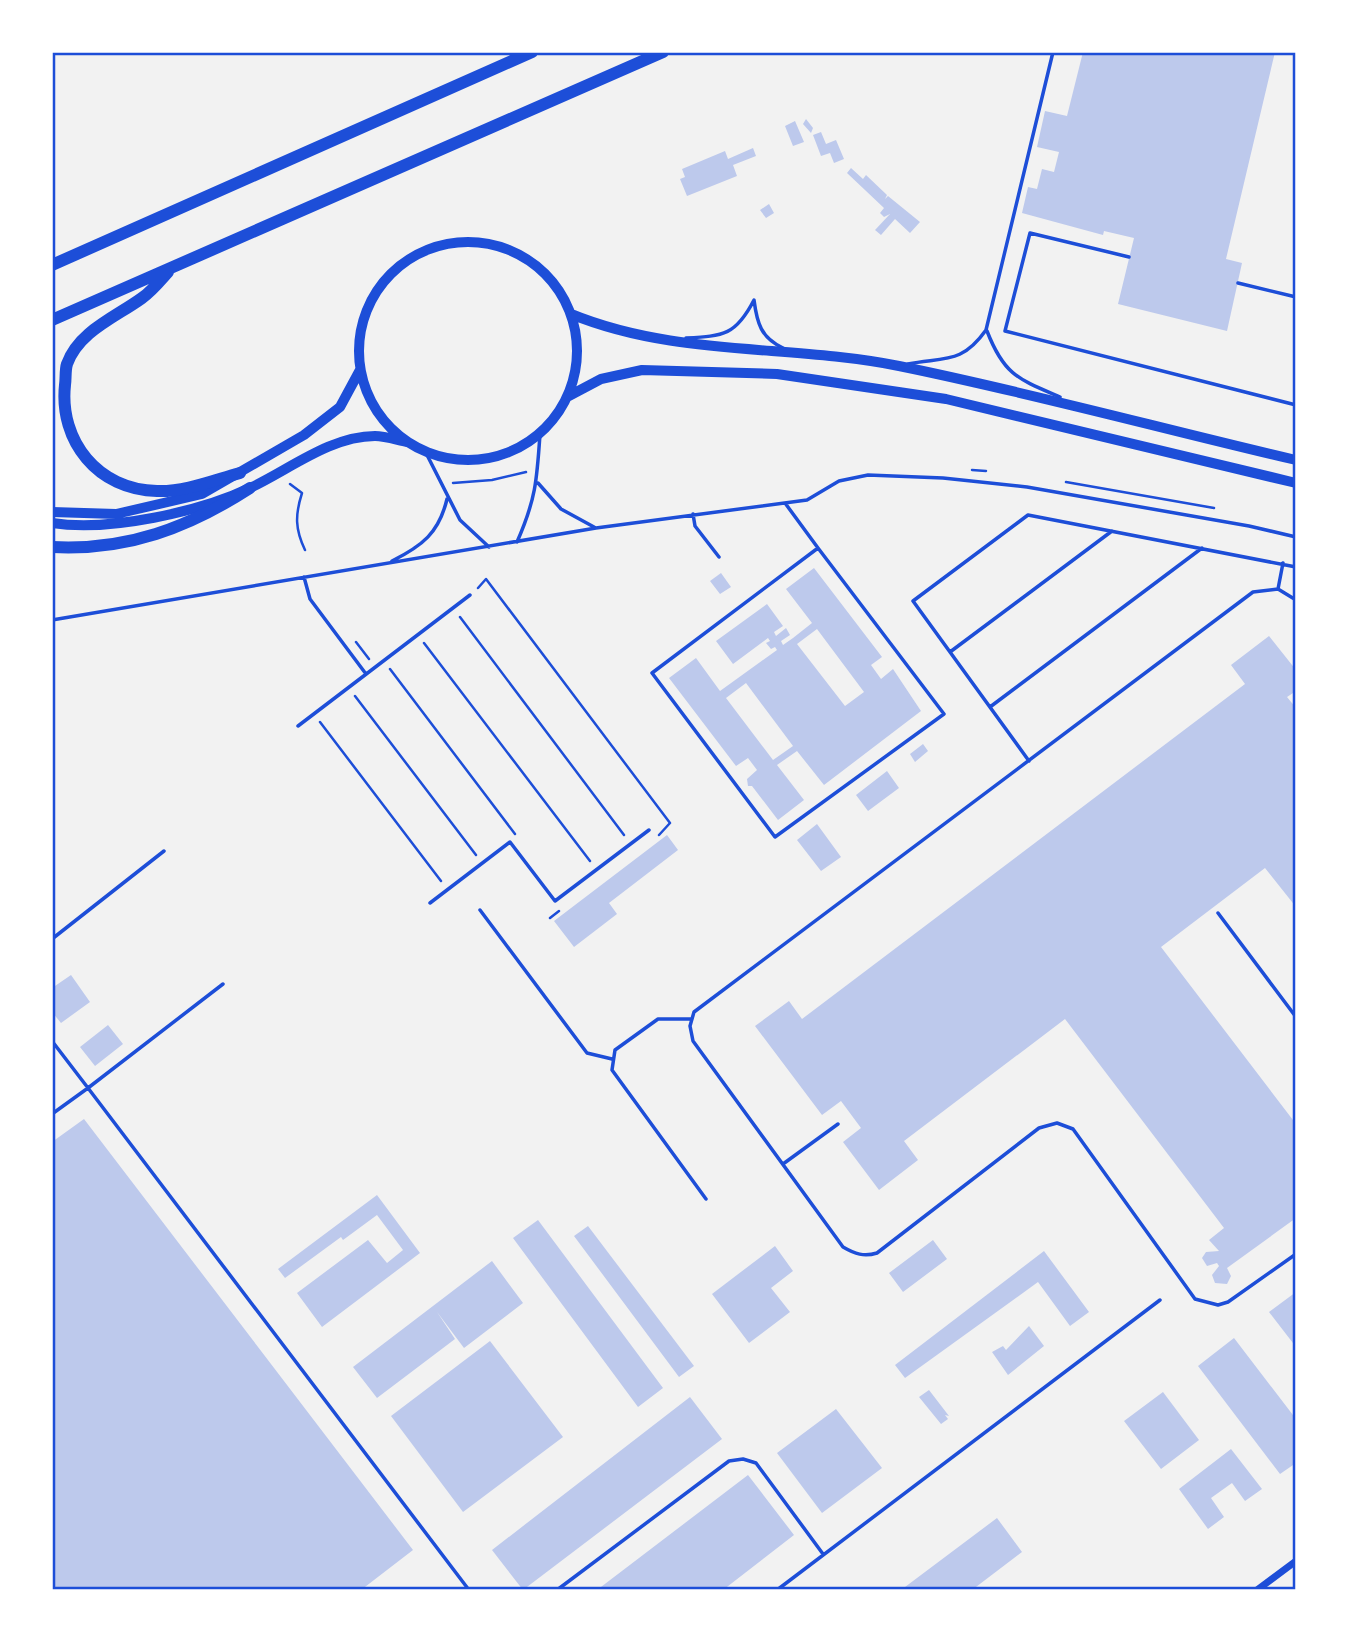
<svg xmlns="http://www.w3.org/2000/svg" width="1348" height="1642" font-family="'PT Sans',sans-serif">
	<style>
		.building { fill: #bdc9ec; fill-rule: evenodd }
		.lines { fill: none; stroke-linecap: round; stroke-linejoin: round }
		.path { stroke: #1d4ed8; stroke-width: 2.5 }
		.service { stroke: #1d4ed8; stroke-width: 3.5 }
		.minor { stroke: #1d4ed8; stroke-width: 7 }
		.secondary { stroke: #1d4ed8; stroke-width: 10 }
		.trunk { stroke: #1d4ed8; stroke-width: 12 }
		.neatline { fill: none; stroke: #1d4ed8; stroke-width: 2.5 }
	</style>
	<rect width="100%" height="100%" fill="#f2f2f2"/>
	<path class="building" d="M1083,52H1275L1226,259L1242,263L1227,331L1118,304L1134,238L1104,231L1103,235L1022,213L1028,187L1037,189L1042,169L1054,172L1059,152L1037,147L1045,111L1067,116Z
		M806,119L813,128L811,133L803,124Z
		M795,121L804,142L793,146L785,126Z
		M821,132L826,144L836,140L844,159L834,163L830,153L821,156L813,135Z
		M753,148L756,156L733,165L737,176L687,196L680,179L685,177L682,169L725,151L728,159Z
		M851,168L863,179L866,175L887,195L885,199L888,196L920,222L910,233L895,219L881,235L875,230L890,214L884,217L880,213L884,208L847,173Z
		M769,204L774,213L766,218L760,210Z
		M814,568L882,657L871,665L881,679L893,669L921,711L824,785L797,751L777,765L804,800L778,820L752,786H748L747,779L757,770L748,758L736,766L669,678L696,658L720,691L777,650L775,647L771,649L766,643L770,641L768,638L733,664L716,641L767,604L783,626L774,632L776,636L786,628L790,635L781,641L783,645L793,638L812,623L786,589ZM817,629L864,692L845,706L797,644ZM746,683L793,746L773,760L726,698Z
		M721,573L731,587L720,594L710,581Z
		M1269,636L1296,670V691L1287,697L1296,708V907L1265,868L1161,947L1296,1124V1218L1227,1268L1231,1276L1227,1284L1215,1283L1212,1275L1219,1266L1217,1263L1207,1266L1202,1258L1206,1252L1219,1251L1209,1240L1224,1228L1065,1019L904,1141L918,1160L879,1190L843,1142L861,1128L841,1101L822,1115L755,1026L789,1001L802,1019L1245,684L1231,665Z
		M923,744L928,751L915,762L910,754Z
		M887,771L899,788L868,811L856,795Z
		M817,824L841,857L821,871L797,840Z
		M667,835L678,850L609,903L617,914L574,947L554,921Z
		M71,975L90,1002L61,1023L52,1012V988Z
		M108,1025L123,1044L95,1066L80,1047Z
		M84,1119L413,1550L361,1590H52V1142Z
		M377,1195L420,1253L322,1327L297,1293L368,1240L387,1263L403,1250L377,1215L343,1240L341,1237L285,1278L278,1269Z
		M538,1220L663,1388L638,1407L513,1238Z
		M588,1226L694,1366L679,1377L574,1236Z
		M933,1240L947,1259L903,1292L889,1273Z
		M775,1246L793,1271L771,1288L790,1312L749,1343L712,1294Z
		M1044,1251L1089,1312L1070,1326L1038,1282L905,1378L895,1365Z
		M492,1261L523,1303L464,1348L437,1312L455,1339L377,1398L353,1367Z
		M1296,1292V1347L1269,1312Z
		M1029,1326L1044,1346L1008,1375L992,1352L1003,1346L1006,1350Z
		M1234,1338L1296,1419V1463L1280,1474L1198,1366Z
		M490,1341L563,1437L463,1512L391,1416Z
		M929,1390L949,1416L945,1415L948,1419L941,1424L919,1397Z
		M1163,1392L1199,1440L1161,1469L1124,1421Z
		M690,1397L722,1439L523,1590L492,1550Z
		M836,1409L882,1468L822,1513L777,1453Z
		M1231,1449L1262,1489L1245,1501L1232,1483L1211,1498L1224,1517L1208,1529L1179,1489Z
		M748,1475L794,1535L723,1590H597Z
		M997,1518L1022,1552L972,1590H901Z"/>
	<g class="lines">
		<path class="path" d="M972,470L986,471
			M1066,482L1214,508
			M453,483L492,480L526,472
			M290,484L302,493C295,515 295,529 305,550
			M478,588L486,579L670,823L659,835
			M460,617L624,835
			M356,642L369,659
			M424,643L590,861
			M390,669L515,834
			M355,696L476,855
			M320,722L441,881
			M550,918L559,911"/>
		<path class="service" d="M1129,257L1030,233L1005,331L1296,405
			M1238,283L1296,297
			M987,331C1004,375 1018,379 1060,397
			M686,338C724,336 736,335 754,300C757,323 761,338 783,348
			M908,364C945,357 962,364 986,330L1053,52
			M425,451L460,520L489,547
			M538,483L561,509L594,527
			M785,503L818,548L652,673L775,837L944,714L818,548
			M693,514L695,526L719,557
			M517,542C536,499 537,479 540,434
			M392,561C422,546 439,533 447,499
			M304,577L310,599L366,674
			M1278,589L1283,563
			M1296,600L1278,589L1253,592L694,1012L690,1026L693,1041L843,1247C855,1254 864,1257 877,1253L1039,1128L1057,1123L1073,1129L1195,1299L1218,1305L1228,1302L1296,1254
			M52,620L596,528L807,500L839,481L868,475L943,478L1027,487L1249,526L1296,537
			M950,652L1112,531
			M990,707L1202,548
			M298,726L470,595
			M1029,761L913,601L1028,515L1296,567
			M430,903L510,842L555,901L649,830
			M480,910L587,1053L612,1059
			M1218,913L1296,1017
			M52,939L164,851
			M691,1019H658L615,1050L612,1070L706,1199
			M52,1041L88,1088L223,984
			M52,1114L88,1088L469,1590
			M783,1164L838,1124
			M557,1590L729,1461L743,1459L756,1463L823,1554
			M777,1590L1160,1300"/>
		<path class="minor" d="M1257,1590L1296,1561"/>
		<path class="secondary" d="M359 351a109 109 0 1 1 218 0a109 109 0 1 1-218 0Z
			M571,314C676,357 789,344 899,366C1032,393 1163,429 1296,460
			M567,397L601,379L642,370L777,374L946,399L1296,483
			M52,512L116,514L202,494L304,435L340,407L360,370
			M52,523C109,532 200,512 252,487C290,469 331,436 375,436C385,436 397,440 407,442"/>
		<path class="trunk" d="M52,265L532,52
			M168,272C160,281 152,291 142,298C116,317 79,331 67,364C65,370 66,379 65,385C59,441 98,490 157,491C185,492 214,480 240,473
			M52,320L663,52
			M52,547C127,551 188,528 250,488"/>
	</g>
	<rect width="1348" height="1642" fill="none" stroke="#ffffff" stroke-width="108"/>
	<rect x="54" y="54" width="1240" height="1534" class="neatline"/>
</svg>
